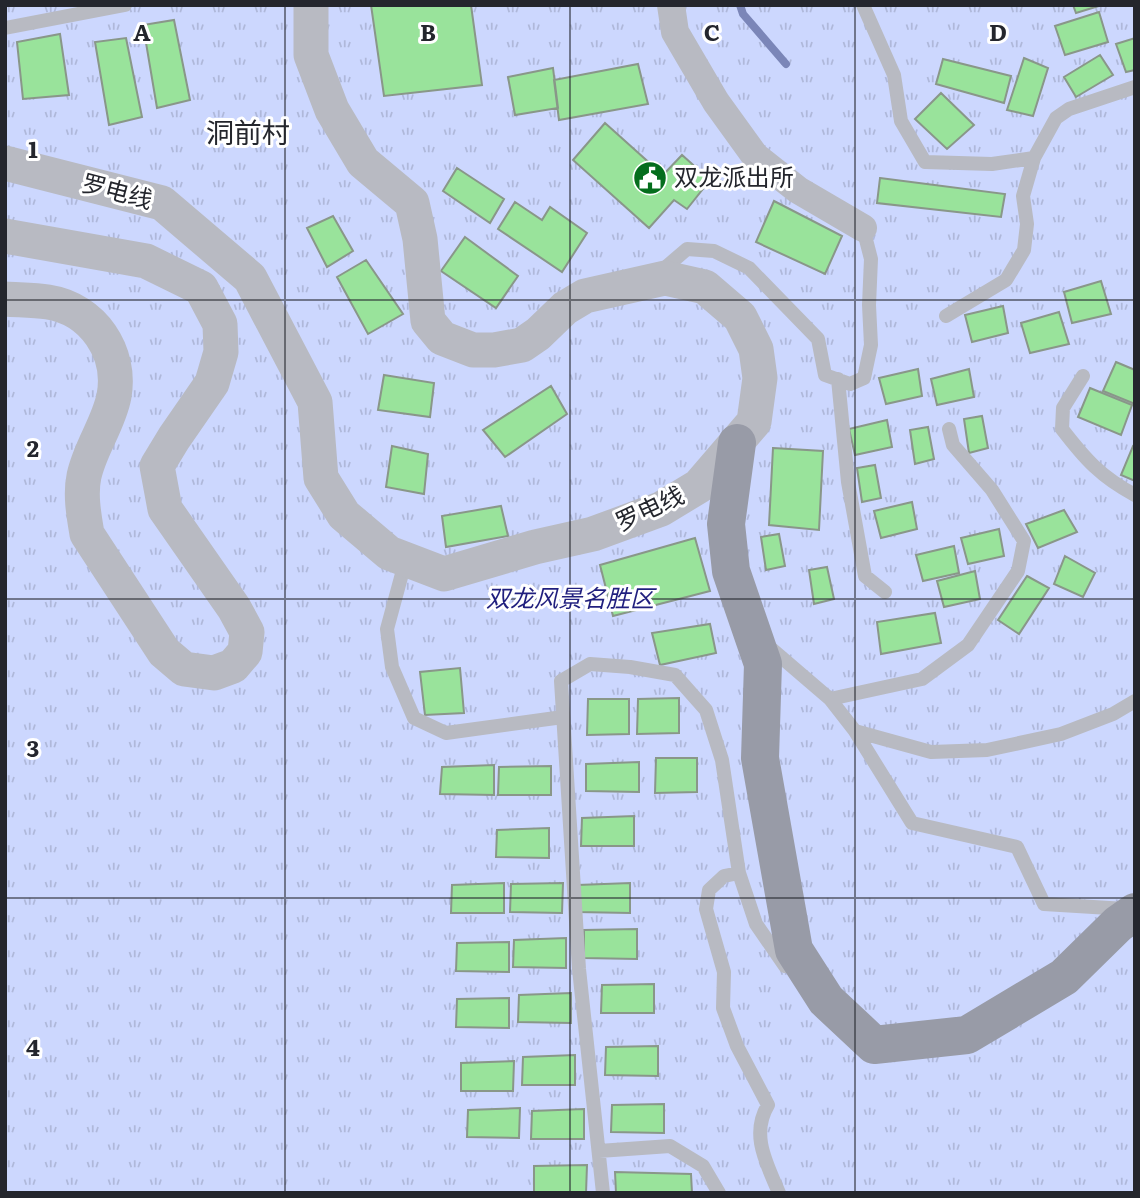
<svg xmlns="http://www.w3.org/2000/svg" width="1140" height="1198" font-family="Literata,'Noto Sans SC',serif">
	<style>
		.park { fill: url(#park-tufts) }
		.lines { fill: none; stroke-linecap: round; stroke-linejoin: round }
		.stream { stroke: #7b86b8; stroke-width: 8 }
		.building { fill: #99e39b; stroke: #899789; stroke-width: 2 }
		.service { stroke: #b8bac2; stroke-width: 14 }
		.minor { stroke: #b8bac2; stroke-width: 28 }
		.tertiary { stroke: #b8bac2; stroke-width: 35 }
		.secondary { stroke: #989ba7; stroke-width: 38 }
		.grid { fill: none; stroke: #24262d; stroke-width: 2; stroke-opacity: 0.55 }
		.labels { text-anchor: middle; stroke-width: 6; stroke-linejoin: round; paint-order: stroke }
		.poi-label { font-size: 24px; fill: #24262d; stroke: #fff; text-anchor: start }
		.street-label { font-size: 24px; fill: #24262d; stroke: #fff }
		.park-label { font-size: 24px; font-style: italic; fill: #201f7e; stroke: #fff }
		.quarter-label { font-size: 28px; fill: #24262d; stroke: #fff }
		.grid-label { font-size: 23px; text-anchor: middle; font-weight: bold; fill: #24262d; stroke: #fff; stroke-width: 6; stroke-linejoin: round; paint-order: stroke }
	</style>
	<defs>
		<pattern id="park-tufts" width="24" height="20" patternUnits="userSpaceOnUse" patternTransform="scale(1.75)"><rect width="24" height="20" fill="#ccd7fe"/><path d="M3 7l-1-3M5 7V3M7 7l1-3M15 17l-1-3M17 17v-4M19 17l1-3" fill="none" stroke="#afb8da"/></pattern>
	</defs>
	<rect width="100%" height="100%" fill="#f8f9fc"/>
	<path class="park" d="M5,5H1135V1193H5Z"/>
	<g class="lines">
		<path class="stream" d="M740,5L743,14L786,64"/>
	</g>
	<path class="building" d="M371,5H471L482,85L384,96Z
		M1073,5H1102L1076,13Z
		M1099,12L1108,42L1065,55L1055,26Z
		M174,20L190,100L157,108L143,25Z
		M60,34L69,95L23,99L17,42Z
		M126,38L142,117L109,125L95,42Z
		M1135,38V70L1126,72L1116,44Z
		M1100,55L1113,75L1076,97L1064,77Z
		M1024,58L1048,68L1033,116L1007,110Z
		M943,59L1011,76L1004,103L936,84Z
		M638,64L648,104L559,120L554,80Z
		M553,68L558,108L515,115L508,77Z
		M941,93L974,125L947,149L915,119Z
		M605,123L663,175L682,155L710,180L687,209L674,200L649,228L573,160Z
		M457,168L504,199L490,223L443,191Z
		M880,178L1005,194L1001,217L877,203Z
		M774,201L842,236L825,274L756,242Z
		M515,202L542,220L550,207L587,233L562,272L498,229Z
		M333,216L353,251L327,267L307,228Z
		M465,237L518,276L496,308L441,271Z
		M366,260L403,314L368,334L337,277Z
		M1101,281L1111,314L1072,323L1064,292Z
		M1003,306L1008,333L972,342L965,315Z
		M1059,312L1069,344L1030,353L1021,323Z
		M1116,362L1135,370V404L1103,391Z
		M918,369L922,396L886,404L879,378Z
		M969,369L974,397L937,405L931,379Z
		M384,375L434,383L430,417L378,410Z
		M551,386L567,414L505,457L483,430Z
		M1090,388L1132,405L1121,435L1078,417Z
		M982,416L988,448L969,453L964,419Z
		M887,420L892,447L855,455L849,429Z
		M928,427L934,459L915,464L910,430Z
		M392,446L428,454L424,494L386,487Z
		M1133,446L1135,447V481L1121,475Z
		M773,448L823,451L819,530L769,525Z
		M875,465L881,498L862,502L857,468Z
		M912,502L917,529L881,538L874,511Z
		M501,506L508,536L446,547L442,516Z
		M1064,510L1077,532L1038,548L1026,524Z
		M999,529L1004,556L968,564L961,538Z
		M779,534L785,566L766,570L761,537Z
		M695,538L710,591L613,616L600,565Z
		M954,546L959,573L923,581L916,555Z
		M1065,556L1095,573L1083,597L1054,584Z
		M827,567L834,599L814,604L809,570Z
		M975,571L980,599L944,607L937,581Z
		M1027,576L1049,588L1019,634L998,620Z
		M935,613L941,643L881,654L877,622Z
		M710,624L716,653L660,665L652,633Z
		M460,668L464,713L425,715L420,672Z
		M679,698V733L637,734L638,699Z
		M588,699H629V734L587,735Z
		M656,758H697V792L655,793Z
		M639,762V792L586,791V764Z
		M494,765V795L440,794L442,767Z
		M551,766V795H498L499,767Z
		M634,816V846H581L582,818Z
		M549,828V858L496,857L497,830Z
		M504,883V913H451L452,885Z
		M563,883L562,913L510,912L511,884Z
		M630,883V913L577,912L578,885Z
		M637,929V959L584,958V930Z
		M566,938V968L513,967L514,940Z
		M509,942V972L456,971L457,943Z
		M654,984V1013H601L602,985Z
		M571,993V1023L518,1022L519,995Z
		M509,998V1028L456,1027L457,999Z
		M658,1046V1076L605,1075L606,1047Z
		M575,1055V1085H522L523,1057Z
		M514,1061L513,1091H461V1063Z
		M664,1104V1133L611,1132L612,1105Z
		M520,1108L519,1138L467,1137L468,1110Z
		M584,1109V1139H531L532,1111Z
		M587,1165L586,1193H534V1166Z
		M615,1172L691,1174L692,1193H616Z"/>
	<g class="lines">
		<path class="service" d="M863,5L894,75L901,121L925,162L992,164L1034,158
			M5,28L125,5
			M659,273L687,249L714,251L749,268L818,339L825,375L850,384L864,378L871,345L869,305L871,259L863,228
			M946,316L1006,280L1024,250L1027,224L1023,196L1034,158L1056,118L1069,109L1135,87
			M1083,376L1063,408L1062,429C1085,459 1101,477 1135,495
			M838,379L848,482L865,576L885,592
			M406,559L387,629L392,667L414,718L446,733L563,717
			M767,645L830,699L855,731L931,752L987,750L1061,734L1113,714L1135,701
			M830,699L922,679L968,645L1018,571L1024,541L992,490L953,445L949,429
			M855,731L912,823L1017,847L1044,904L1126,909
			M739,873L724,876L709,890L706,909L724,972L723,1008L737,1046L768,1105C750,1135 767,1164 779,1193
			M599,1151L670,1146L703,1166L719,1193
			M603,1193L579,969L561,681L590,664L630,667L675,675L706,710L722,760L739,873L756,924L785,966"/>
		<path class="minor" d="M671,5L675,32L716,102L755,156L798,190L863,228"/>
		<path class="tertiary" d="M5,163L162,203L250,278L315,402L321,478L344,515L389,553L444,574L535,547L593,534L661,509L699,486L754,422L760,378L756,349L740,317L705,287L665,278L585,296L565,308L538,334L522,345L494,350H473L442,338L428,321L420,239L412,203L363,162L332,110L311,55V5
			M5,236L146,261L201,288L220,324L221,352L212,383L174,438L157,466L165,509L234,608L247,632L245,652L233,666L214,673L184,669L164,652L87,534C84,516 80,495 84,476C90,448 109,423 114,396C122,352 93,309 48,302C34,300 19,300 5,299"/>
		<path class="secondary" d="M737,443L726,524L731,571L763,664L760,758L794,950L826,1000L874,1045L967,1035L1064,977L1118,924L1135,912"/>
	</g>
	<path class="grid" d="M285,5V1193M570,5V1193M855,5V1193M5,300H1135M5,599H1135M5,898H1135"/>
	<defs>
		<g id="civic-disc" transform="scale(1.75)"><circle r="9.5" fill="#056e1d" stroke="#fff"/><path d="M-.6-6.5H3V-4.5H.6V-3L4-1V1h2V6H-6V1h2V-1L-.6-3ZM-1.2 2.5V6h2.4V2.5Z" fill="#fff"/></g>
	</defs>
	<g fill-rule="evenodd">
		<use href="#civic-disc" x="650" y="178"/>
	</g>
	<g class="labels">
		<g class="poi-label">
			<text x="674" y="186">双龙派出所</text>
		</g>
		<g class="street-label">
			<text transform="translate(117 192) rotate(15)" y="8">罗电线</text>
			<text transform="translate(650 509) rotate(-25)" y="8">罗电线</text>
		</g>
		<g class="park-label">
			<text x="570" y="607">双龙风景名胜区</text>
		</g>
		<g class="quarter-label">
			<text x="248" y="143">洞前村</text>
		</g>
	</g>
	<g class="grid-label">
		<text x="142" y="41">A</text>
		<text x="428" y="41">B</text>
		<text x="712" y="41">C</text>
		<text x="998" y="41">D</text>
		<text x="33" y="158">1</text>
		<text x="33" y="457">2</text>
		<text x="33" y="757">3</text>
		<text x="33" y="1056">4</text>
	</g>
	<rect width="1140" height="1198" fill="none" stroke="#24262d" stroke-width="14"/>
</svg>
